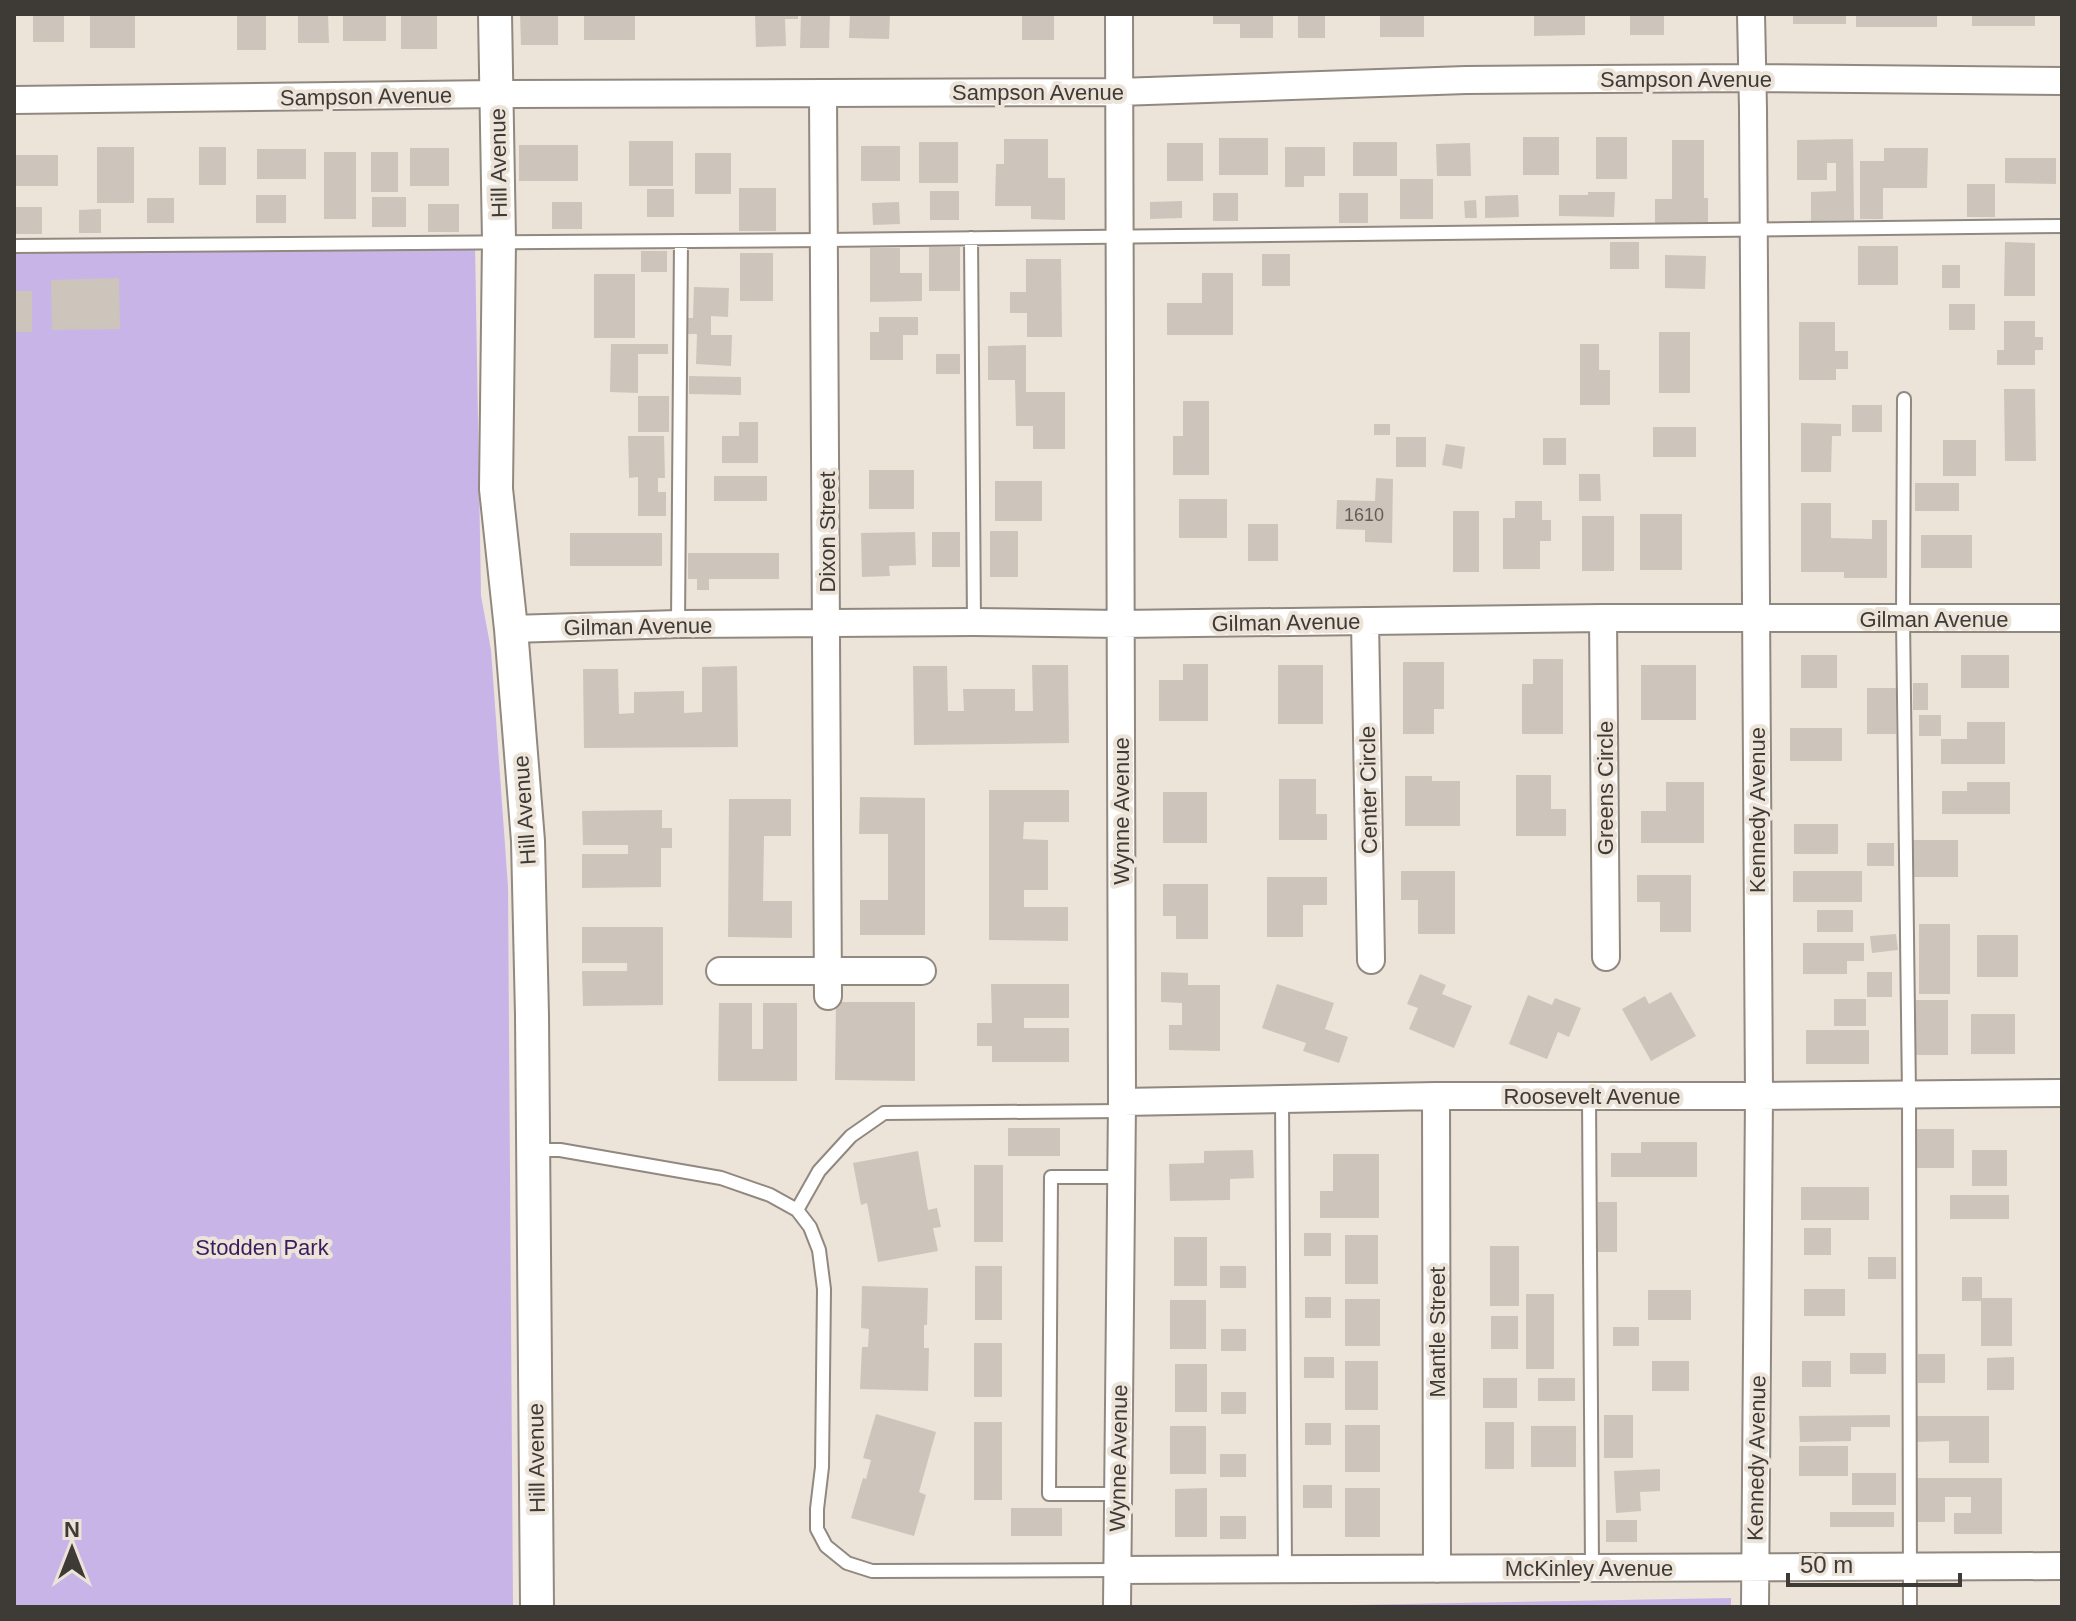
<svg xmlns="http://www.w3.org/2000/svg" width="2076" height="1621" font-family="Arial,sans-serif">
	<style>
		.green { fill: #c8b4e7 }
		.building { fill: #cdc5bb }
		.lines { fill: none; stroke-linecap: round; stroke-linejoin: round }
		.service-casing { stroke: #91887f; stroke-width: 16 }
		.minor-casing { stroke: #91887f; stroke-width: 30 }
		.tertiary-casing { stroke: #91887f; stroke-width: 36 }
		.service { stroke: #fff; stroke-width: 12 }
		.minor { stroke: #fff; stroke-width: 26 }
		.tertiary { stroke: #fff; stroke-width: 32 }
		.labels { text-anchor: middle; stroke-width: 8; stroke-linejoin: round; paint-order: stroke }
		.number-label { font-size: 18px; fill: #625d57 }
		.street-label { font-size: 22px; fill: #3e3a36; stroke: #ece3d9 }
		.park-label { font-size: 22px; fill: #3c1c5e; stroke: #ece3d9 }
	</style>
	<rect width="100%" height="100%" fill="#ece3d9"/>
	<path class="green" d="M475,244L481,596L491,650L508,887L513,1607H14V251Z
		M1731,1598V1607H1245Z"/>
	<path class="building" d="M33,14H64V42H33Z
		M90,14H135V48H90Z
		M237,14H266V50H237Z
		M298,14H328L329,43H298Z
		M343,14H386V41H343Z
		M401,14H437V49H401Z
		M520,14H558V45H521Z
		M584,14H635V40H584Z
		M755,14H798V19H785L786,46L756,47Z
		M801,14H830L829,48H800Z
		M850,14H890L889,39L849,38Z
		M1022,14H1054V40H1022Z
		M1213,14H1273V38H1240V24H1213Z
		M1298,14H1325V38H1298Z
		M1380,14H1424V37H1380Z
		M1534,14H1585V35L1534,36Z
		M1630,14H1664V35H1630Z
		M1793,14H1846V24H1793Z
		M1856,14H1937V27H1856Z
		M1972,14H2035V26H1972Z
		M1523,137H1559V175H1523Z
		M1596,137H1627V179H1596Z
		M1219,138H1268V175H1219Z
		M1004,139H1048V178H1065V220L1031,219V206H995L996,164H1004Z
		M1853,139L1854,220L1811,221V192L1836,191V163H1827V180H1797V140Z
		M1672,140H1704V198H1708V224H1655V199H1672Z
		M629,141H673V186H629Z
		M919,142H958V183H919Z
		M1353,142H1397V176H1353Z
		M1167,143H1203V181H1167Z
		M1470,143L1471,176H1437L1436,144Z
		M519,145H578V181H519Z
		M861,146H900V181H861Z
		M97,147H134V203H97Z
		M199,147H226V185H199Z
		M1285,147H1325V176H1304V187H1285Z
		M410,148H449V186H410Z
		M1884,148H1928L1927,188H1883V219H1860V161H1884Z
		M257,149H306V179H257Z
		M324,152H356V219H324Z
		M371,152H398V192H371Z
		M695,153H731V194H695Z
		M14,155H58V186H14Z
		M2005,158H2056V184L2005,183Z
		M1400,179H1433V219H1400Z
		M1967,184H1995V217H1967Z
		M739,188H776V231H739Z
		M647,189H674V217H647Z
		M930,191H959V220H930Z
		M1588,192H1615L1614,217L1559,216V195H1588Z
		M1213,193H1238V221H1213Z
		M1339,193H1368V223H1339Z
		M256,195H286V223H256Z
		M1518,195L1519,217L1485,218V196Z
		M372,197H406V227H372Z
		M147,198H174V223H147Z
		M1476,200L1477,218H1465L1464,201Z
		M1182,201V218L1150,219V202Z
		M552,202H582V229H552Z
		M899,202L900,224L873,225L872,203Z
		M428,204H459V232H428Z
		M16,207H42V234H16Z
		M101,209V233H79V210Z
		M1610,242H1639V269H1610Z
		M2005,242L2035,243V296H2004Z
		M1858,246H1898V285H1858Z
		M929,247H960V291H929Z
		M870,248H900V273H922V301L870,302Z
		M641,251H667V272H641Z
		M740,253H773V301H740Z
		M1262,254H1290V286H1262Z
		M1665,255L1706,256L1705,289L1665,288Z
		M1026,259H1061L1062,337H1027V313H1010V292H1026Z
		M1942,265H1960V288H1942Z
		M1202,273H1233V335H1167V303H1202Z
		M594,274H635V338H594Z
		M119,278L120,329L52,330L51,280Z
		M694,287L729,288L728,317L711,316V335H732L731,366L696,364L697,334H688V318H693Z
		M14,291H32V332H14Z
		M1949,304H1975V330H1949Z
		M879,317H918V335H903V360H870V332H879Z
		M2004,321H2035V337H2043V350H2035V365H1997V350H2004Z
		M1799,322H1835V351H1848V369H1836V380H1799Z
		M1659,332H1690V393H1659Z
		M611,344H668V354H638V393L610,392Z
		M1580,344H1599V370H1610V405H1580Z
		M1026,345V392H1065V449H1033V426H1016L1015,380H988V346Z
		M936,354H960V374H936Z
		M689,376L741,377V395L689,394Z
		M2004,389H2035L2036,461H2005Z
		M638,396H669V432H638Z
		M1183,401H1209V475H1173V436H1183Z
		M1852,405H1882V432H1852Z
		M739,422H758V463H722V436H739Z
		M1801,423L1841,424V436H1832L1831,472H1801Z
		M1374,424H1390V435H1374Z
		M1653,427H1696V457H1653Z
		M628,436H664L665,478H658V492H666V516H638V477L629,478Z
		M1396,437H1426V467H1396Z
		M1543,438H1566V465H1543Z
		M1943,440H1976V476H1943Z
		M1446,444L1465,447L1462,469L1442,465Z
		M869,470H914V509H869Z
		M1579,474H1600L1601,501H1579Z
		M714,476H767V501H714Z
		M1376,478L1393,479L1392,543L1365,542V530L1336,529L1337,500L1375,501Z
		M995,481H1042V521H995Z
		M1915,483H1959V511H1915Z
		M1179,499H1227V538H1179Z
		M1515,501H1542V520H1551V541H1540V569H1503V518H1515Z
		M1801,503H1831V538L1872,539V520H1887V578H1844V572H1801Z
		M1453,511H1479V572H1453Z
		M1640,514H1682V570H1640Z
		M1582,516H1614V571H1582Z
		M1248,524H1278V561H1248Z
		M990,531H1018V577H990Z
		M915,532L916,565L889,566L890,576L862,577L861,533Z
		M932,532H960V567H932Z
		M570,533H662V566H570Z
		M1921,535H1972V568H1921Z
		M688,553H779V579H709V590H697V579H688Z
		M1801,655H1837V688H1801Z
		M1961,655H2009V688H1961Z
		M1533,659H1563V734H1522V684H1533Z
		M1403,662H1444V709H1434V734H1403Z
		M1183,664H1208V721H1159V680H1183Z
		M1032,665H1068L1069,743L914,745L913,666H947L948,711H964L963,689H1015V711H1033Z
		M1278,665H1323V724H1278Z
		M1641,665H1696V720H1641Z
		M737,666L738,747L584,748L583,669H618L619,714L634,713V692L684,691V713L702,712V667Z
		M1913,683H1928V710H1913Z
		M1867,688H1896V734H1867Z
		M1919,715H1941V736H1919Z
		M1967,722H2005V764H1941V739H1967Z
		M1790,728H1842V761H1790Z
		M1516,775H1551V809H1566V836H1516Z
		M1405,776H1432V781H1460V826H1405Z
		M1279,779H1316V814H1327V840H1279Z
		M1666,782H1704V843H1641V811H1666Z
		M1967,782H2010V814H1942V791H1967Z
		M989,790H1069V822H1024L1023,839L1048,840V890H1024V907H1068V941L989,940Z
		M1163,792H1207V843H1163Z
		M860,797L925,798V935H860V900H888V834H859Z
		M729,799H791V836H764L763,901H792V938L728,937Z
		M662,810V828H672V848H661V887L582,888V854H628V845H583L582,811Z
		M1794,824H1838V854H1794Z
		M1912,840H1958V877H1912Z
		M1867,843H1894V866H1867Z
		M1401,871H1455V934H1418V900H1401Z
		M1793,871H1862V902H1793Z
		M1637,875H1691V932H1660V902H1637Z
		M1267,877H1327V905H1303V937H1267Z
		M1163,884H1208V939H1176V916H1163Z
		M1817,910H1853V932H1817Z
		M1919,924H1950V994H1919Z
		M582,927H663V1005L583,1006L582,971H627V963H582Z
		M1896,934L1898,950L1872,953L1870,936Z
		M1977,935H2018V977H1977Z
		M1803,943H1864V961H1847V974H1803Z
		M1161,972L1188,973V985H1220V1051L1169,1050V1025H1182V1003L1161,1002Z
		M1867,972H1892V997H1867Z
		M1420,974L1446,985L1442,994L1472,1006L1454,1048L1409,1029L1418,1008L1407,1004Z
		M991,984H1069V1018H1024V1028H1069V1062H992V1046H977V1023H992Z
		M1277,984L1334,1003L1325,1029L1348,1037L1339,1063L1303,1051L1306,1043L1262,1028Z
		M1671,992L1696,1036L1651,1061L1622,1009L1645,996L1649,1004Z
		M1528,995L1552,1005L1555,998L1581,1008L1569,1037L1558,1032L1547,1059L1509,1044Z
		M1834,999H1866V1026H1834Z
		M1916,1000H1948V1055H1916Z
		M836,1002H915V1081L835,1080Z
		M719,1003H752V1049H763V1003H797V1081H718Z
		M1971,1014H2015V1054H1971Z
		M1806,1030H1869V1064H1806Z
		M1008,1128H1060V1156H1008Z
		M1912,1129H1954V1168H1912Z
		M1641,1142H1697V1177H1611V1153H1641Z
		M1253,1150L1254,1178L1230,1179V1200L1170,1201L1169,1164L1204,1163V1151Z
		M1972,1150H2007V1186H1972Z
		M918,1151L928,1210L937,1208L941,1227L933,1228L938,1251L878,1262L867,1203L861,1205L853,1163Z
		M1333,1154H1379V1218H1320V1191H1333Z
		M974,1165H1003V1242H974Z
		M1801,1187H1869V1220H1801Z
		M1950,1195H2009V1219H1950Z
		M1598,1202H1617V1252H1598Z
		M1804,1228H1831V1255H1804Z
		M1304,1233H1331V1256H1304Z
		M1345,1235H1378V1284H1345Z
		M1174,1237H1207V1286H1174Z
		M1490,1246H1519V1306H1490Z
		M1868,1257H1896V1279H1868Z
		M975,1266H1002V1320H975Z
		M1220,1266H1246V1288H1220Z
		M1962,1277H1982V1298H2012V1346H1981V1301H1962Z
		M862,1286L928,1288L927,1325H924V1348H929L928,1391L860,1389L862,1347H868L869,1329L861,1328Z
		M1804,1289H1845V1316H1804Z
		M1648,1290H1691V1320H1648Z
		M1526,1294H1554V1369H1526Z
		M1305,1297H1331V1318H1305Z
		M1345,1299H1380V1346H1345Z
		M1170,1300H1206V1349H1170Z
		M1491,1316H1518V1349H1491Z
		M1613,1327H1639V1346H1613Z
		M1221,1329H1246V1351H1221Z
		M974,1343H1002V1397H974Z
		M1850,1353H1886V1374H1850Z
		M1918,1354H1945V1383H1918Z
		M1304,1357H1334V1378H1304Z
		M2014,1357V1390H1987V1358Z
		M1345,1361H1378V1410H1345Z
		M1652,1361H1689V1391H1652Z
		M1802,1361H1831V1387H1802Z
		M1175,1364H1207V1412H1175Z
		M1483,1378H1517V1408H1483Z
		M1538,1378H1575V1401H1538Z
		M1221,1392H1246V1414H1221Z
		M876,1414L936,1432L919,1492L926,1495L914,1536L851,1518L863,1478L866,1479L871,1460L863,1458Z
		M1604,1415H1633V1458H1604Z
		M1890,1415V1427H1851V1441L1800,1442L1799,1416Z
		M1914,1416H1989V1463H1949V1441L1914,1442Z
		M974,1422H1002V1500H974Z
		M1485,1422H1514V1469H1485Z
		M1305,1423H1331V1445H1305Z
		M1345,1425H1380V1472H1345Z
		M1170,1426H1206V1474H1170Z
		M1531,1426H1576V1467H1531Z
		M1799,1446H1848V1476H1799Z
		M1220,1454H1246V1477H1220Z
		M1660,1469V1491L1640,1492L1641,1511L1616,1513L1614,1471Z
		M1852,1473H1896V1505H1852Z
		M1917,1478H2002V1534H1954V1513H1971V1497H1945V1522H1917Z
		M1303,1485H1332V1508H1303Z
		M1207,1488V1537H1175V1489Z
		M1345,1488H1380V1537H1345Z
		M1011,1508H1062V1536H1011Z
		M1830,1512H1894V1527H1830Z
		M1220,1516H1246V1539H1220Z
		M1606,1520H1637V1542H1606Z"/>
	<g class="lines">
		<g class="service-casing">
			<path id="service" d="M971,238L974,622
				M14,246L825,240L2062,226
				M1904,399L1903,619L1909,1094L1910,1607
				M678,624L681,241
				M1589,1096L1592,1568
				M1282,1099L1285,1570
				M536,1150H560L721,1178L770,1195L797,1210
				M1117,1494H1049L1051,1177H1121
				M1117,1570L872,1571L847,1563L826,1546L817,1529V1509L822,1467L824,1289L819,1250L810,1227L797,1210L819,1171L851,1136L884,1113L1122,1111"/>
		</g>
		<g class="minor-casing">
			<path id="minor" d="M1751,14L1753,109L1759,1096L1755,1607
				M823,94L828,996
				M14,100L497,94L1119,92L1466,80L1753,78L2062,81
				M1603,618L1606,957
				M1365,621L1371,960
				M511,629L678,624L974,622L1120,624L1603,618H2062
				M720,971H922
				M1436,1096L1437,1569
				M1122,1102L1436,1096H1759L2062,1093
				M1117,1570L2062,1566
				M1117,1607L1122,1102L1119,14"/>
		</g>
		<g class="tertiary-casing">
			<path id="tertiary" d="M495,14L499,241L496,489L511,629L528,841L532,1015L537,1607"/>
		</g>
		<use href="#service" class="service"/>
		<use href="#minor" class="minor"/>
		<use href="#tertiary" class="tertiary"/>
	</g>
	<g class="labels">
		<g class="number-label">
			<text x="1364" y="521">1610</text>
		</g>
		<g class="street-label">
			<text x="1686" y="87">Sampson Avenue</text>
			<text x="1038" y="100">Sampson Avenue</text>
			<text transform="translate(366 96) rotate(-1)" y="8">Sampson Avenue</text>
			<text transform="translate(498 163) rotate(-91)" y="8">Hill Avenue</text>
			<text transform="translate(827 532) rotate(-90)" y="8">Dixon Street</text>
			<text x="1934" y="627">Gilman Avenue</text>
			<text transform="translate(1286 622) rotate(-1)" y="8">Gilman Avenue</text>
			<text transform="translate(638 626) rotate(-1)" y="8">Gilman Avenue</text>
			<text transform="translate(1605 788) rotate(-90)" y="8">Greens Circle</text>
			<text transform="translate(1368 790) rotate(-91)" y="8">Center Circle</text>
			<text transform="translate(524 810) rotate(-94)" y="8">Hill Avenue</text>
			<text transform="translate(1757 810) rotate(-90)" y="8">Kennedy Avenue</text>
			<text transform="translate(1121 811) rotate(-90)" y="8">Wynne Avenue</text>
			<text x="1592" y="1104">Roosevelt Avenue</text>
			<text transform="translate(1437 1332) rotate(-90)" y="8">Mantle Street</text>
			<text transform="translate(536 1458) rotate(-91)" y="8">Hill Avenue</text>
			<text transform="translate(1118 1458) rotate(-89)" y="8">Wynne Avenue</text>
			<text transform="translate(1756 1458) rotate(-89)" y="8">Kennedy Avenue</text>
			<text x="1589" y="1576">McKinley Avenue</text>
		</g>
		<g class="park-label">
			<text x="262" y="1255">Stodden Park</text>
		</g>
	</g>
	<rect width="2076" height="1621" fill="none" stroke="#3e3a36" stroke-width="32"/>
	<g transform="translate(72 1549)" stroke="#ece3d9" stroke-width="6" paint-order="stroke">
	<path d="M0-6L14 30L0 20L-14 30Z" fill="#3e3a36"/>
	<text y="-12" font-size="22" font-weight="bold" text-anchor="middle" fill="#3e3a36">N</text>
	</g>
	<path d="M1788 1573v12h172v-12" fill="none" stroke="#3e3a36" stroke-width="4"/>
	<text x="1800" y="1573" font-size="24" fill="#3e3a36" stroke="#ece3d9" stroke-width="6" paint-order="stroke">50 m</text>
</svg>
